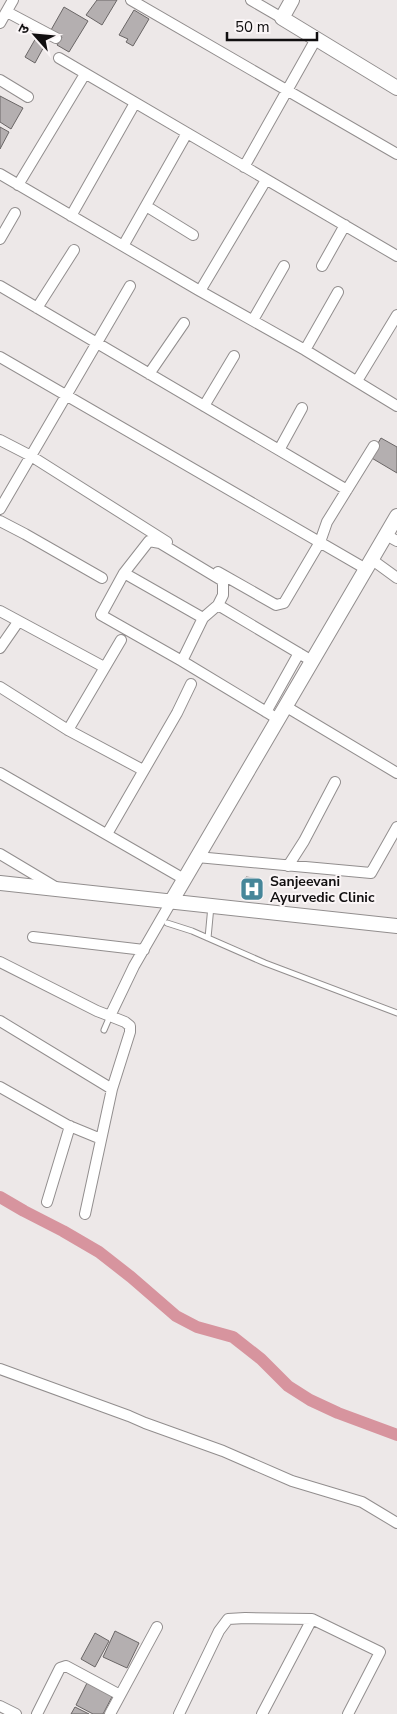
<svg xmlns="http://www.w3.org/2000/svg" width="397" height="1714" font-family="'Nunito Sans','Noto Sans Devanagari',sans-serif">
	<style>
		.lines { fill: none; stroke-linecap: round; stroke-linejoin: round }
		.canal { stroke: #d7949e; stroke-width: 12 }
		.building { fill: #b4afb0; stroke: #6a6666 }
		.lane-casing { stroke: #928e8e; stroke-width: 7 }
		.street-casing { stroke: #928e8e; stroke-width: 12 }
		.secondary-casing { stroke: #928e8e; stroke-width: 16 }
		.lane { stroke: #fff; stroke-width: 5 }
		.street { stroke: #fff; stroke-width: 10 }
		.secondary { stroke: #fff; stroke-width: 14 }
		.labels { text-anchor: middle; stroke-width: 4; stroke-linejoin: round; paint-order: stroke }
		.poi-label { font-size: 14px; font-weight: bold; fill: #110f10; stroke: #faf5f6; text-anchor: start }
	</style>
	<rect width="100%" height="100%" fill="#ede8e8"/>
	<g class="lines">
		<path class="canal" d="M0,1197L24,1211L63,1231L99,1252L131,1277L176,1316L197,1327L233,1337L261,1359L288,1386L310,1400L338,1413L397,1435"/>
	</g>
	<path class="building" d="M97,0H117L102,25L86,15Z
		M64,7L88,21L69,52L57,45L62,37L51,30Z
		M134,10L149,19L133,46L126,42L128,39L119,35Z
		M37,36L47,41L35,63L25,57Z
		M0,96L23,108L11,129L0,122Z
		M0,127L9,132L0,149Z
		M381,438L397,447V473L370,457Z
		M246,877L261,879L258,899L242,897Z
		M115,1631L139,1643L127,1668L103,1657Z
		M95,1633L109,1641L95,1667L81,1659Z
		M89,1679L114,1693L103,1714H93L76,1705Z
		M75,1707L89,1714H71Z"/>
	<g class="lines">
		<g class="lane-casing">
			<path id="lane" d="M167,923L192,931L265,963L397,1013
				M208,938L211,906
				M104,1030L110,1016"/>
		</g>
		<g class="street-casing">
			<path id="street" d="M131,0L397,154
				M251,0L282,18
				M7,12L56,38
				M0,23L13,0
				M59,58L397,256
				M0,80L28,97
				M244,167L316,39
				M0,174L200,291
				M266,180L200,291L305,350L397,406
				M18,185L85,74
				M146,206L193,235
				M71,216L135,103
				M0,239L15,213
				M123,246L187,133
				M322,266L345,225
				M0,286L347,490
				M37,308L74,250
				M253,320L284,266
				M305,350L338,292
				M0,357L366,569
				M149,374L184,323
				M357,381L397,315
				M204,406L234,356
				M0,440L31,456L167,542
				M279,450L302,408
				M0,509L130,286
				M0,521L25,534L102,578
				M386,535L397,541
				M371,559L397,578
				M218,572L276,605L284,603L320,542L327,522L374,446
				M124,573L203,618L182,661
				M0,611L104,667
				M203,618L218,605
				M0,648L18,622
				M0,687L68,730L143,770
				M285,706L397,773
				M266,712L299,653
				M278,719L182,661L101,615L124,573L149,541L160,543L223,581V595L218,605L312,661
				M68,730L121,640
				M0,773L184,879
				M107,834L177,713L191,684
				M0,854L57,888
				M197,857L371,873L397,827
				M288,866L304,841L335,782
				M33,937L144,950
				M0,962L97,1011L110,1016L134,966L171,902
				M110,1016L125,1022L130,1026V1032L112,1089
				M0,1021L112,1089L85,1214
				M0,1087L67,1125L101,1139
				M47,1202L70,1126
				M0,1369L129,1416L145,1423L223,1451L292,1481L362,1502L397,1523
				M0,1706L16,1714
				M37,1714L60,1668L66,1666L120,1695
				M110,1714L157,1627
				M179,1714L219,1631L228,1619L245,1618L312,1619L380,1652L348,1714
				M262,1714L312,1619"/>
		</g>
		<g class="secondary-casing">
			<path id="secondary" d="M292,0L282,18L397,88
				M0,883L397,926
				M171,902L397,516"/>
		</g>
		<use href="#lane" class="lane"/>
		<use href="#street" class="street"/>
		<use href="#secondary" class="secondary"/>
	</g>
	<defs>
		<g id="hospital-square" transform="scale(1.25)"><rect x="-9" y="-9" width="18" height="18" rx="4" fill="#468699" stroke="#faf5f6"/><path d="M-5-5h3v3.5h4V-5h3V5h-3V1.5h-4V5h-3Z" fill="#fff"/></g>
	</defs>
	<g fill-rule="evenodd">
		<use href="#hospital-square" x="252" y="889"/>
	</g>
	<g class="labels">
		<g class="poi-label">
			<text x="270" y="886">Sanjeevani<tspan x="270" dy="16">Ayurvedic Clinic</tspan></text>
		</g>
	</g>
	<g transform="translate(35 35) rotate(297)" stroke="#faf5f6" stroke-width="4" paint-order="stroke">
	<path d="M0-4L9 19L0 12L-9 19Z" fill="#110f10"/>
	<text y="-8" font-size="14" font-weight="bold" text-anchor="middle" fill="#110f10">उ</text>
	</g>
	<path d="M227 32v8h90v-8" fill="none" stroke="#110f10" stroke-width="2.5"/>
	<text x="235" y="32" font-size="15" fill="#110f10" stroke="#faf5f6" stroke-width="4" paint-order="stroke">50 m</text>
</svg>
